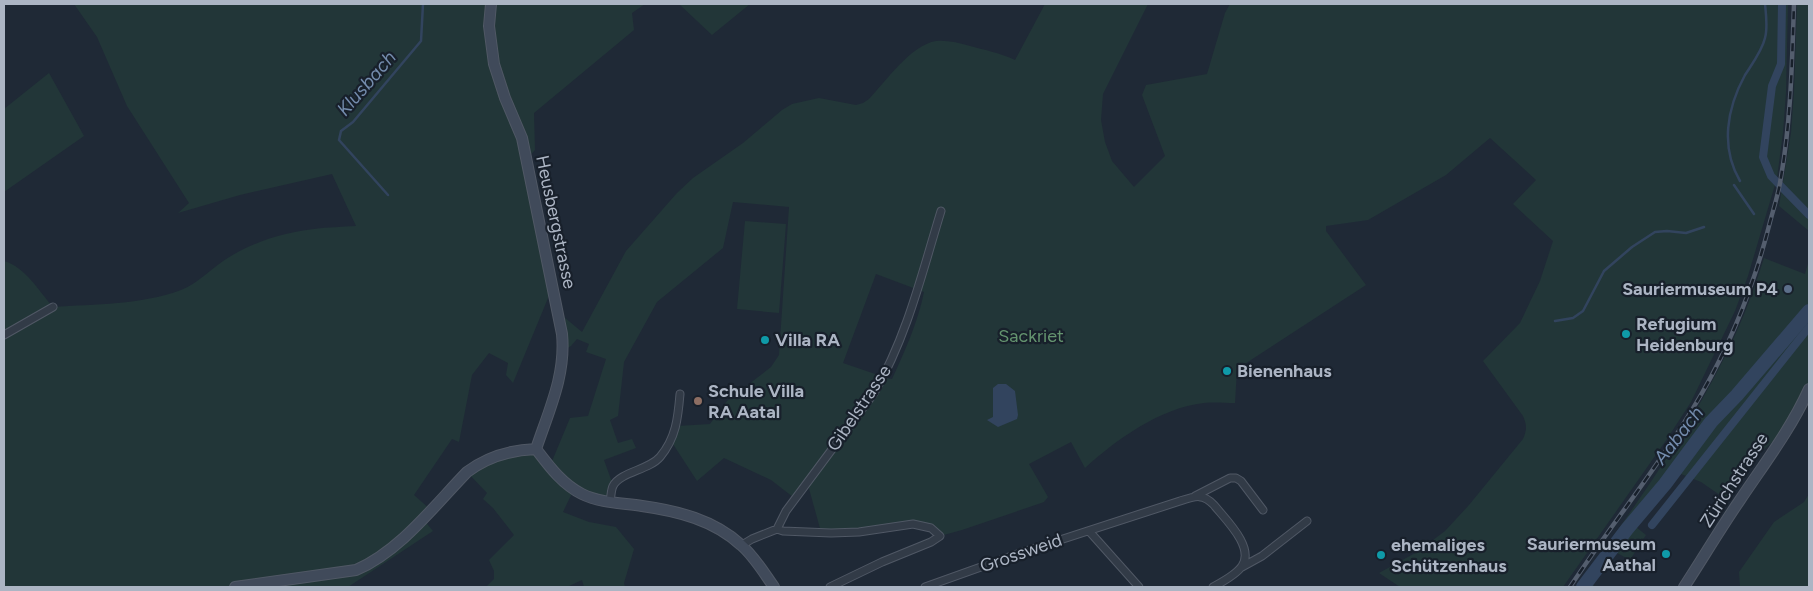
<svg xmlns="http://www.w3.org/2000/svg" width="1813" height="591" font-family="Figtree,sans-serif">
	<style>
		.green { fill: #223638 }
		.water { fill: #32445e }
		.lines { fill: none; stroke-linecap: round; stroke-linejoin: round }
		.stream { stroke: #32445e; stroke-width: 2.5 }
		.canal { stroke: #32445e; stroke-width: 8 }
		.river { stroke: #32445e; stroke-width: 14 }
		.street-casing { stroke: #505865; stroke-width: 9 }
		.secondary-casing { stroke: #505865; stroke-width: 12 }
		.street { stroke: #323b47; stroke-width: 7 }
		.secondary { stroke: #404a5a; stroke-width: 10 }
		.rail-casing { stroke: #545e6e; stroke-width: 4.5 }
		.rail { stroke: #18202b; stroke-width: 2.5; stroke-dasharray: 8; stroke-linecap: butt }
		.service-dot { fill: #5c6f8a; stroke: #18202b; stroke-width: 2 }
		.culture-dot { fill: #0f9aa8; stroke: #18202b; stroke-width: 2 }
		.education-dot { fill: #8d6e63; stroke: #18202b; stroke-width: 2 }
		.labels { text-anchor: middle; stroke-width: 4.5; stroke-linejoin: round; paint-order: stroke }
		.street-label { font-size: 18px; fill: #acb5c4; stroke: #18202b }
		.poi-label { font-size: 18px; font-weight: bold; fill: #acb5c4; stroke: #18202b; text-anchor: start }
		.park-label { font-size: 18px; fill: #64946f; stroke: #18202b }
		.water-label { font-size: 19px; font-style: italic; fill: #748cad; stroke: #18202b }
	</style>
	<rect width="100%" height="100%" fill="#1f2936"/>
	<path class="green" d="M74,4H645L632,13L634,30L534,113L535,150L526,160L553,286L513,383L506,375L508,363L489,353L472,375L459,442L452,439L414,495L431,510L423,519L433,531L348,587H4V261C25,267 39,291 53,307C96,304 140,305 181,290C201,282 213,266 231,256C256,241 286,232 314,229C328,227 342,227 356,226L332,174L240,195L178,213L189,203L127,106L97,37Z
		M679,4H750L712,35Z
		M1045,4H1148L1103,94L1101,120L1105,142L1112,161L1134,187L1165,156L1142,95L1146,85L1207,74L1225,13L1230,4H1788L1786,92L1783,133L1777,178L1748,276L1735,311L1691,402L1667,439L1563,587H1400L1379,573L1417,552L1445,531L1469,505L1523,439C1527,430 1527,425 1523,416L1483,361L1520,323L1540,281L1553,241L1513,204L1536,180L1490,138L1446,175L1368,220L1326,226V231L1366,285L1237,369L1235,403C1225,403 1214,402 1204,403C1160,408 1117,439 1085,468L1071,442L1029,464L1048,497L1044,502L962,530L940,536L925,526L859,532H821L808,485L886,378L892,379C905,351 918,322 924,292L876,274L843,363L881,376L872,392L793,497L771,480L724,458L697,481L671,441L677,426L710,424L727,401L771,367L779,355L789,207L733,202L723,248L657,302L624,362L618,416L610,420L618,443L632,439L636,448L604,460L613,485L610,501L574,489L563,512L589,522L616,527L634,549L624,583L625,587H584L582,580L567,587H486L494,579V571L489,560L514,535L493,508L483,499L487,493L467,472L528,449L550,466L570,418L588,416L606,359L586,352L589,344L577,339L571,346L564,350L558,312L582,332L626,251L677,193L693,178L743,143L782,110L792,104L819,98L856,105L863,103L869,99C886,81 911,45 936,41C947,40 959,43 970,46C985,50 1000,53 1015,60Z
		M1797,4H1809V231L1779,206L1791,133L1794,92Z
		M49,73L84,136L4,192V109Z
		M745,221L786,224L779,313L737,309Z
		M1764,258L1805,274L1809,260V389L1788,429L1761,452L1727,500L1701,482L1681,474L1640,521L1592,583L1595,587H1577C1635,506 1695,424 1736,333C1747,309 1756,283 1764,258Z
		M1809,494V587H1740L1739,572L1774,522L1804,502Z
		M1636,527L1646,535L1630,560L1617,553Z"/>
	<path class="water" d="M998,384H1006L1015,391L1018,415L1017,419L998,427L987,420L993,417V388Z"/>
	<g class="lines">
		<path class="stream" d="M1740,181C1720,147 1727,108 1745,75C1752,64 1762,51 1765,38C1768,27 1766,15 1765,4
			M1734,185L1754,214
			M388,195L339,140L341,131L353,122L421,41L423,4
			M1555,321L1573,318L1583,311L1604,271L1632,247L1655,232L1667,231L1686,233L1704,227"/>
		<path class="canal" d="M1782,4L1781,64L1772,86L1763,157L1771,176L1809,215
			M1652,525L1809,327"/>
		<path class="river" d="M1583,587L1627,529L1665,484L1711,422L1737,395L1809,311"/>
		<g class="street-casing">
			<path id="street" d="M4,335L53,307
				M1195,496L1230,478H1236L1241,481L1263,510
				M610,501C611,497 611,490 613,486C620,472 649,470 660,457C676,438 678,418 680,394
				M777,529L783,531L831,533L859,532L913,524L931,528L940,536L931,542L882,562L830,587
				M1089,531L1139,587
				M742,545L752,539L777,529L786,511L874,393C907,337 922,273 941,211
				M1242,567L1262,556L1307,521
				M925,587L1023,552L1180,501C1195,496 1203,493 1214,505C1225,519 1255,547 1242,566C1236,575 1222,582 1213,587"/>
		</g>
		<g class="secondary-casing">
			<path id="secondary" d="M491,4L489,26L494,64L505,98L522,138L562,334C566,375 549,410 536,449
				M536,449C549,466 562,484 582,494C600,503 623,503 642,506C678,511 714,520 741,545C754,556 764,573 774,587
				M235,587L356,570C400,551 434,506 467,472C488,456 510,450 536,449
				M1684,587C1703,558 1720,529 1740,500C1764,464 1791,429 1809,389"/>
		</g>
		<use href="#street" class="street"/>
		<use href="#secondary" class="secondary"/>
		<g class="rail-casing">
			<path id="rail" d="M1570,587C1613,522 1663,461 1702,393C1733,339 1755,282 1770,222C1774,207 1779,192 1781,177C1791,120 1792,62 1794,4"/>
		</g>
		<use href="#rail" class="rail"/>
	</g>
	<circle class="service-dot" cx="1788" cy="289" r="5"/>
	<g class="culture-dot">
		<circle cx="1626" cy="334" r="5"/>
		<circle cx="765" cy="340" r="5"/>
		<circle cx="1227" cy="371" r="5"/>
		<circle cx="1666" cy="554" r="5"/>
		<circle cx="1381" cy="555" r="5"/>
	</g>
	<circle class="education-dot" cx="698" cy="401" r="5"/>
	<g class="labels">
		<g class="street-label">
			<text transform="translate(556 222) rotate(78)" y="6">Heusbergstrasse</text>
			<text transform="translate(859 408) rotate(-56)" y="6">Gibelstrasse</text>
			<text transform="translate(1734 480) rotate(-57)" y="6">Zürichstrasse</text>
			<text transform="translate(1021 553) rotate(-19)" y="6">Grossweid</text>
		</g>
		<g class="poi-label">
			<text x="1778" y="295" text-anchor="end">Sauriermuseum P4</text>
			<text x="1636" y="330">Refugium<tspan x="1636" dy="21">Heidenburg</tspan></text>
			<text x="775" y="346">Villa RA</text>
			<text x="1237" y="377">Bienenhaus</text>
			<text x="708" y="397">Schule Villa<tspan x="708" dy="21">RA Aatal</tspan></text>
			<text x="1656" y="550" text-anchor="end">Sauriermuseum<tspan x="1656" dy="21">Aathal</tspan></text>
			<text x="1391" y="551">ehemaliges<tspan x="1391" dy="21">Schützenhaus</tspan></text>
		</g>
		<g class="park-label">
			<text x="1031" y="342">Sackriet</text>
		</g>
		<g class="water-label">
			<text transform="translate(366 83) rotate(-49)" y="7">Klusbach</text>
			<text transform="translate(1678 435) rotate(-52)" y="7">Aabach</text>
		</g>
	</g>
	<rect width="1813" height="591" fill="none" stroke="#acb5c4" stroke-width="10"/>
</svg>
